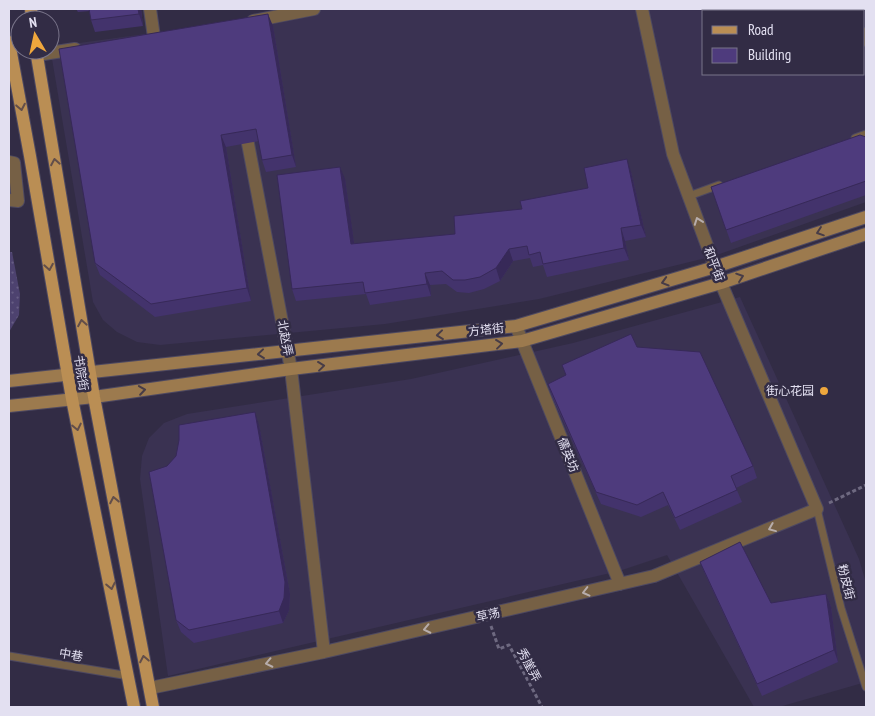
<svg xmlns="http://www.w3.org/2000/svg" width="875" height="716" font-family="'PT Sans Narrow','Noto Sans SC',sans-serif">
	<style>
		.built { fill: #3a3252; fill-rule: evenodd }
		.grass { fill: url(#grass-dots) }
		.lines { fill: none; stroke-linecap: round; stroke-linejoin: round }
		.lane-casing { stroke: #4e4961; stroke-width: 9 }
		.street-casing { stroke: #4e4961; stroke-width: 14 }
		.secondary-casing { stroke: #4e4961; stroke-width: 14 }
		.primary-casing { stroke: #4e4961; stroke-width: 14 }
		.path { stroke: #6e6980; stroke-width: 3; stroke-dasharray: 4 2.5; stroke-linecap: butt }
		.lane { stroke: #766045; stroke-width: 7 }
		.street { stroke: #766045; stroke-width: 12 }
		.secondary { stroke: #9c7a4e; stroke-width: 12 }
		.primary { stroke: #ba8e54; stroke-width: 12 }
		.wall { fill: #43336c }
		.shaded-wall { fill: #372958 }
		.building { fill: #4e3b7d; stroke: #372958 }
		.oneway { stroke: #624e4a }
		.oneway2 { stroke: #b7adac }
		.oneway3 { stroke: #473c47 }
		.poi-dot { fill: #efa73d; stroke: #322c45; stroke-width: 2 }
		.labels { text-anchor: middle; stroke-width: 5; stroke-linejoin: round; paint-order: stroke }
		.street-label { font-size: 12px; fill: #e3e0f1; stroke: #322c45 }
		.poi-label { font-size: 12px; fill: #e3e0f1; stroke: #322c45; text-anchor: end }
	</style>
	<defs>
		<pattern id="grass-dots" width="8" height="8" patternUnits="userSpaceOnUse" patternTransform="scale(1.25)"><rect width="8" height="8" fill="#4d426f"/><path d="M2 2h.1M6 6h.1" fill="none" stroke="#665d84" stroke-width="1.8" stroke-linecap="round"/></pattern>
	</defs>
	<rect width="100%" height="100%" fill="#322c45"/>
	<path class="built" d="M300,9H866V202L714,256L539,299L385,324L160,345L137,342L117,332L103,320L93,302L50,47L189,28ZM704,11H864V74H704Z
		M740,297L859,559L866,583V682L779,707H754L667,555L619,571L168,676L140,479L142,456L149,438L164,423L187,414L411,379L573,343Z"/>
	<path class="grass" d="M9,252H12L20,294L19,315L9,332Z"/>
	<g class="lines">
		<g class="lane-casing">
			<path id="lane" d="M855,138L866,134
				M689,196L719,185
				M817,509L841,608L866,687
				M9,656L129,676"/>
		</g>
		<g class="street-casing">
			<path id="street" d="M150,9L154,37
				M854,9L855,11
				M253,21L314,9
				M864,34L866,40
				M37,55L75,49
				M245,128L291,369L324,652
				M9,162L14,163L18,201L9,200
				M516,326L620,584
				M150,688L324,652L654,576L817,509L721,283L673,154L642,9"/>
		</g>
		<g class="secondary-casing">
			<path id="secondary" d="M9,381L516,326L715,267L866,217
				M9,406L94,397L291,369L522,341L721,283L866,234"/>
		</g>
		<g class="primary-casing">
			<path id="primary" d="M31,9L32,20
				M9,42L30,156L72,399L134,707
				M36,50L94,397L153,707"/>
		</g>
		<path class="path" d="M829,503L866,485
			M491,626L499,649L509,645L542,707"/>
		<use href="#lane" class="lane"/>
		<use href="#street" class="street"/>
		<use href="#secondary" class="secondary"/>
		<use href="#primary" class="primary"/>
	</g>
	<path class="wall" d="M76,9H141L143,26L95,32L91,20L90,11L78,12Z
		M273,26L296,167L266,172L262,160L259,141L226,147L251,301L155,317L100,275L95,263Z
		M866,137V195L731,243L711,187Z
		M631,172L646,237L625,241L629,260L547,277L543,265L533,267L530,258L513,261L500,281L484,289L469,293L457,292L446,284L430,285L431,296L370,305L366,294L296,301L292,289L345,179L354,244L455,234L522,209L588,188Z
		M637,347L753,466L757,478L736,488L742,502L680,530L668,505L641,517L601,504L552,396L548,384L566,376L562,365Z
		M259,425L290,594L289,610L283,623L194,643L181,632L176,620L167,466Z
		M700,562L771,603L826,594L831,607L838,662L762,696L705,574Z"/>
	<path class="shaded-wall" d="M138,9H141L143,26L139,14Z
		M268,14L273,26L296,167L292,155Z
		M221,135L226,147L251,301L247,288Z
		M627,159L631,172L646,237L641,225Z
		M340,167L345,179L356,257L351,244Z
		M621,228L625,241L629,260L624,248Z
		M509,249L513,261L500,281L496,268Z
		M425,273L430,285L431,296L427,284Z
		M255,412L259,425L290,594L289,610L283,623L279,611Z
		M826,594L831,607L838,662L834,650Z"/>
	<path class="building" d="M89,9H138L139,14L91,20Z
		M268,14L292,155L262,160L256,129L221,135L247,288L151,304L95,263L59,49Z
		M860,135L866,137V181L726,230L711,187Z
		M627,159L641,225L621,228L624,248L543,264L540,252L529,255L527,246L509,249L496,268L480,277L465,280H453L442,271L425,273L427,284L365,293L363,282L292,289L277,175L340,167L351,244L455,234L454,216L522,209L520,201L588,188L584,168Z
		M631,334L637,347L700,352L753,466L731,476L737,490L675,518L663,492L637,505L596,492L548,384L566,375L562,365Z
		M255,412L285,582L284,598L279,611L189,630L176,620L149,472L167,466L176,456L179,440V425Z
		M740,542L771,603L826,594L834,650L757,684L700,562Z"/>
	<defs><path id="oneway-chevron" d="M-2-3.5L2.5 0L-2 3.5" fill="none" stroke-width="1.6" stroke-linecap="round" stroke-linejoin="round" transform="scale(1.25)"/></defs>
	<g class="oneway">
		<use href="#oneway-chevron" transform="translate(21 107) rotate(79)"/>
		<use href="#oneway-chevron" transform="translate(55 162) rotate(-100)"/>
		<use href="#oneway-chevron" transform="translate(49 267) rotate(80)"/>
		<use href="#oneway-chevron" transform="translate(82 323) rotate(-100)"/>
		<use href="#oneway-chevron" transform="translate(77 427) rotate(78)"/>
		<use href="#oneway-chevron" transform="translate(114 500) rotate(-101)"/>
		<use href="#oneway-chevron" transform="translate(111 586) rotate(78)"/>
		<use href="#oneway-chevron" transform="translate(144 659) rotate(-101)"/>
	</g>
	<g class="oneway2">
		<use href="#oneway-chevron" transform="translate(698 221) rotate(-110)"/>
		<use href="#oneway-chevron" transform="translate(772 528) rotate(158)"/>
		<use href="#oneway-chevron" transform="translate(586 592) rotate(166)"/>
		<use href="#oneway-chevron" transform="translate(427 629) rotate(168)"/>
		<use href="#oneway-chevron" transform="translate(269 663) rotate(168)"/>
	</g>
	<g class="oneway3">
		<use href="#oneway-chevron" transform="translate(820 232) rotate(161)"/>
		<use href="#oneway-chevron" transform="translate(740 277) rotate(-19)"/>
		<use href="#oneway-chevron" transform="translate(665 282) rotate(164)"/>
		<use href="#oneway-chevron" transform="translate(440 335) rotate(174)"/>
		<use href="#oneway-chevron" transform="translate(499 344) rotate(-7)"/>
		<use href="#oneway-chevron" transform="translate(261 354) rotate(174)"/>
		<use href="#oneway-chevron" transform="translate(321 366) rotate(-7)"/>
		<use href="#oneway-chevron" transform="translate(142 390) rotate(-8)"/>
	</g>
	<circle class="poi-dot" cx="824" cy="391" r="5"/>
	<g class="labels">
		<g class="street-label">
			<text transform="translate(714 264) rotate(69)" y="4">和平街</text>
			<text transform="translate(486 330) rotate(-6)" y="4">方塔街</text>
			<text transform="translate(285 338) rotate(79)" y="4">北赵弄</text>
			<text transform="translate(81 373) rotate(81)" y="4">书院街</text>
			<text transform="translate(568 455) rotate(68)" y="4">儒英坊</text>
			<text transform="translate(846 582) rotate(76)" y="4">粉皮街</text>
			<text transform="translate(488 615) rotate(-13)" y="4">草荡</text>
			<text transform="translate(71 655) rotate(10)" y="4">中巷</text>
			<text transform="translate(529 665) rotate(62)" y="4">秀崖弄</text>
		</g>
		<g class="poi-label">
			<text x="814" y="395">街心花园</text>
		</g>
	</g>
	<rect width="875" height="716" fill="none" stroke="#e3e0f1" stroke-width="20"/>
	<rect x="702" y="10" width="162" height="65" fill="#322c45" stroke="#79748a"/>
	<rect x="712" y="26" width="25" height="8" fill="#ba8e54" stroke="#79748a"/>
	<text x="748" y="35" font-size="15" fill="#e3e0f1">Road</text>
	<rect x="712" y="48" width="25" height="15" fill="#4e3b7d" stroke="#79748a"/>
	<text x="748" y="60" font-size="15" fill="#e3e0f1">Building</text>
	<g transform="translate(35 35) rotate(351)"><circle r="24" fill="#322c45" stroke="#79748a"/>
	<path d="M0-4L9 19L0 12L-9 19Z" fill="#efa73d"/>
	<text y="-8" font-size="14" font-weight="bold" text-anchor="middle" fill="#e3e0f1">N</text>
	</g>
</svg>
